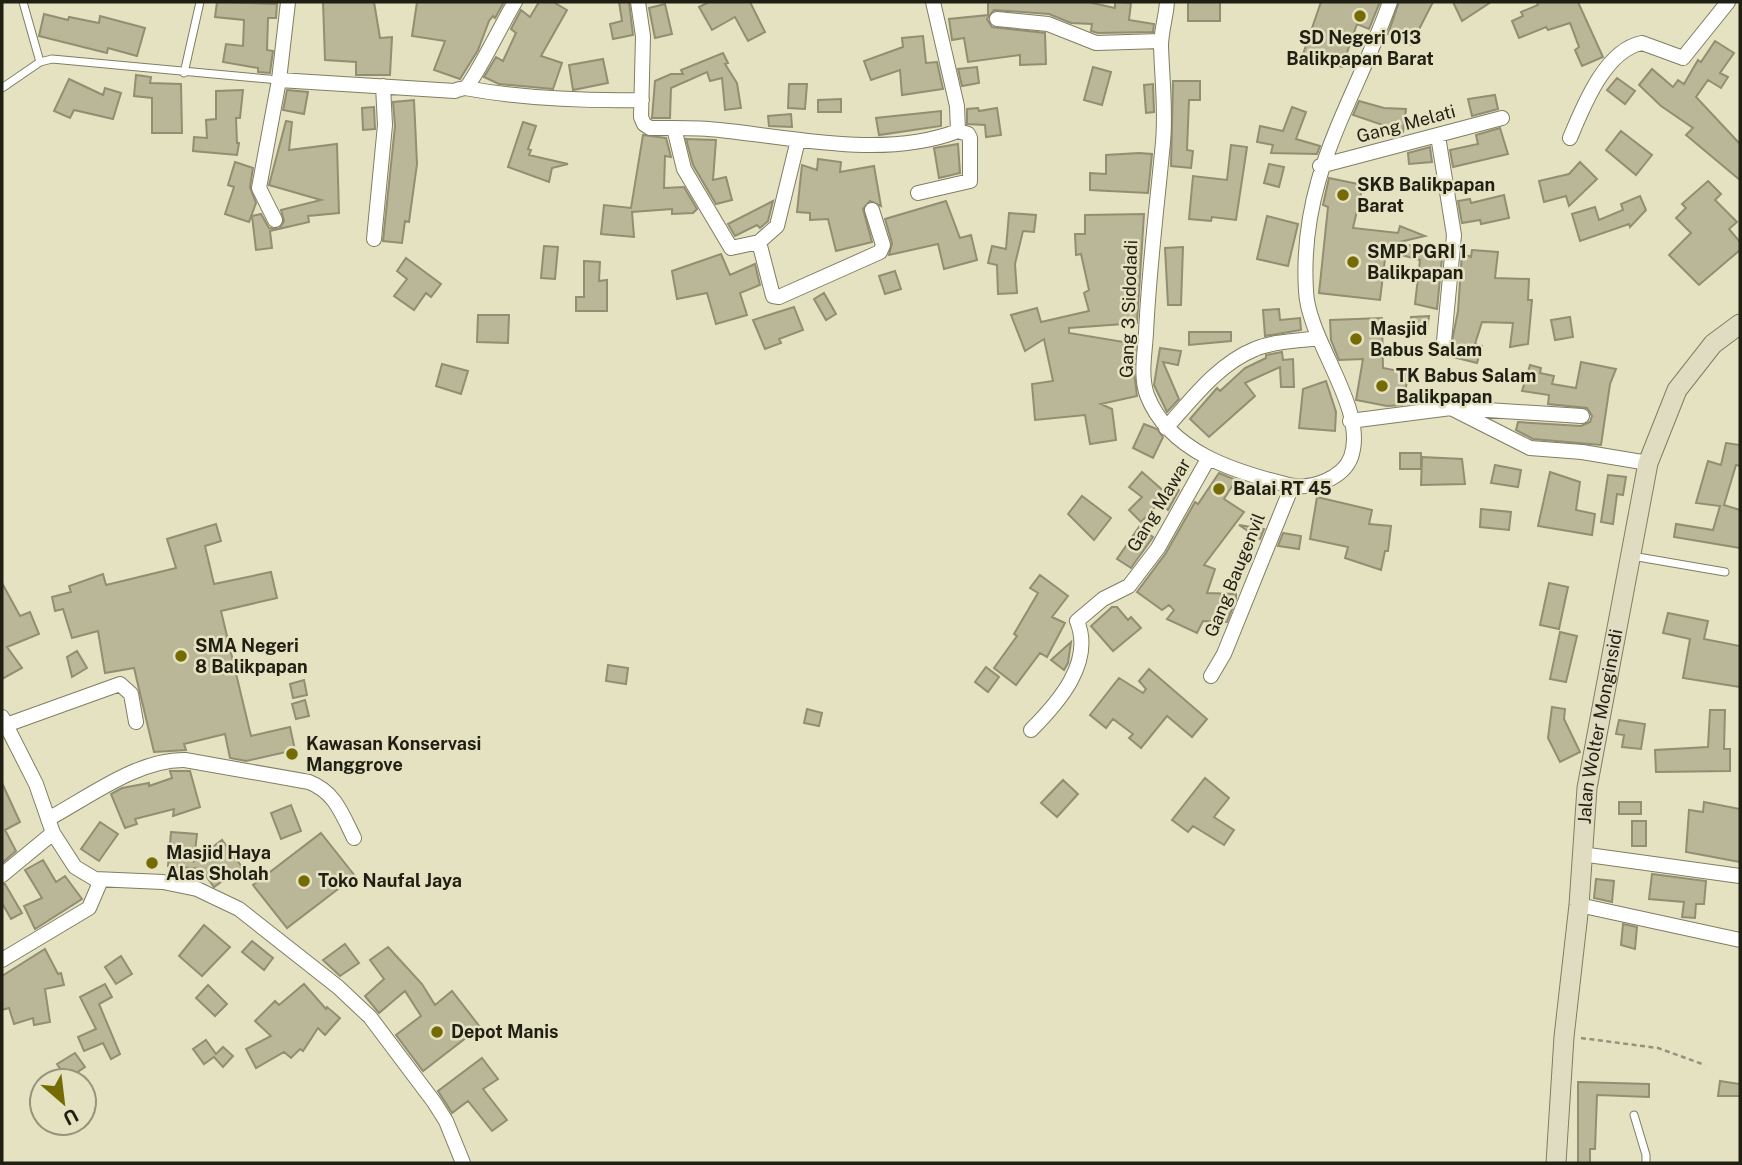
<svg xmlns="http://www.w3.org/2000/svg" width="1742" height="1165" font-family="'Public Sans',sans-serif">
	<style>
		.building { fill: #b9b798; stroke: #918e71; stroke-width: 2 }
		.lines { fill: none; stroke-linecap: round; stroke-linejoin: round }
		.service-casing { stroke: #807e61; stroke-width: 9 }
		.minor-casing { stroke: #807e61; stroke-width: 16 }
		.secondary-casing { stroke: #807e61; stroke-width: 21 }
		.path { stroke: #95937b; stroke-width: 2.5; stroke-dasharray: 5 3.5; stroke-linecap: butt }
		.service { stroke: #fff; stroke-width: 7 }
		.minor { stroke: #fff; stroke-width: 14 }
		.secondary { stroke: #e0dcc1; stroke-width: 19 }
		.poi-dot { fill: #756b05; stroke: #e5e2c2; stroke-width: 2.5 }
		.labels { text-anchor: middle; stroke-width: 5; stroke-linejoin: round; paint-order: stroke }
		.poi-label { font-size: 18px; font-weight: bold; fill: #201f13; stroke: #e5e2c2; text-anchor: start }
		.street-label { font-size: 18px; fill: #201f13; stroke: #e5e2c2 }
	</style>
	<rect width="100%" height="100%" fill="#e5e2c2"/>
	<path class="building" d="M217,2L277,4L276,18H268L267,50L273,51L270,73L258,72V68L223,62L226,44L243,46L244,20L215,17Z
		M323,2H374L380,38L392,37L390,75H356V62L325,60Z
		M417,2H504L495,18L493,16L489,21L478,50L460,79L434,70L445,41L412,36Z
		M539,2H553L567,10L541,56L562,63L553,89L499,84L484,77L496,57L503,61L516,33L511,29L521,10L530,17Z
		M619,2H629L633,35L613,39L610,24L622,21Z
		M709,2H750L765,32L748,41L735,17L712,30L699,7Z
		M988,2H1088L1115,8V2L1131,3L1129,20L1154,24L1153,32L1098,33L1091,31L1092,24L1071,23L1049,14L994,10L987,19L992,27L1045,33L1046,64L1020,65V55L968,62L964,38L952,40L949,19L988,15Z
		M1188,2H1220V21H1188Z
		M1321,2H1380L1369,29L1357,24L1342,67L1303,54Z
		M1399,2H1433L1411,45L1388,34Z
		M1453,2H1491L1462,21Z
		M1537,2H1578L1603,57L1582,66L1575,50L1579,47L1570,23L1548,30L1546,27L1519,38L1512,21L1523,16L1521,12L1538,5Z
		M665,4L672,34L655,38L649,8Z
		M44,14L68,20L69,17L99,23L100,16L145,28L137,56L108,48L107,53L39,36Z
		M923,36L926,63L937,62L943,89L902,95L900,70L871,80L864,61L903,47L902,38Z
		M1715,41L1734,53L1720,73L1728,77L1721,88L1708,80L1696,97L1740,144V180L1686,135L1693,128L1661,106L1639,85L1652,69L1673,87L1678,80L1684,84L1698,60L1701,62Z
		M723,53L728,63L725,64L737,83L741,108L725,110L722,78L710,81L707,72L671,88L670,118H652L655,81L671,74H683L681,70Z
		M603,59L608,83L573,90L569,65Z
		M977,67L979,83L962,86L958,69Z
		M1093,67L1111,72L1102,105L1084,100Z
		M136,75L151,77L150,83L181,84L182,133H152V98L134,96Z
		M1617,78L1635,91L1625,104L1607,90Z
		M69,79L103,95L105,88L121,93L113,119L74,110L70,118L54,111Z
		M1173,81H1200V100H1189L1187,150L1193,151L1191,168L1171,166Z
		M789,84H807L805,109L788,108Z
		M1153,84L1154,112L1146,113L1144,85Z
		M243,90L240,118H236L237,143H239L237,155L193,151L194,137L207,138L206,120L216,119V91Z
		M287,90L308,92L304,114L283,110Z
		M1495,95L1498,109L1472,116L1468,99Z
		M841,99V112H818V100Z
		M414,100L417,164L409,222L405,221L402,243L383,241L395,126L393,102Z
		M1359,101L1384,108L1406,109L1403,132L1353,115Z
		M374,107L375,129L363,130L362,108Z
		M1292,107L1306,112L1296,139L1320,146L1317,154L1271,153L1273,145L1257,142L1260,126L1283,131Z
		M978,108L979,111L997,108L1001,135L986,137L985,125L967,124V109Z
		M941,111V126L879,135L876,118Z
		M791,114L792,127L769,126L768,116Z
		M286,121L292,122L289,150L337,144L339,213L308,216L309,222L270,231L272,248L256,250L252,216L261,214L269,228L279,229L284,221L281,210L321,200L269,185Z
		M523,122L536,126L528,149L531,150L529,155L568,164L552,168L549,182L508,167Z
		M1500,128L1508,154L1453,167L1450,150L1478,144L1476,135Z
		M1621,131L1652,155L1636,175L1606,150Z
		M643,135L666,138L671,157L665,156L664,188L684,187L697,209L693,213L672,214V209L632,212L634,237L601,234L604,205L631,208Z
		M686,139L716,140L713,180L726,177L732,200L716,204L693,165Z
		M958,144L960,173L939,178L934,148Z
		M1231,145L1247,147L1236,220L1212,217L1211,221L1189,219L1193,176L1227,180Z
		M1430,147L1432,162L1409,164L1408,153Z
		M1139,153L1152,154L1148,193L1090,190V173L1106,174V155Z
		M818,159L841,162L840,172L874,166L881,206L870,201L863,209L872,242L836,251L828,219L810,220V213L797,212L802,165L817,170Z
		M235,162L253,168L250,187L256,203L249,222L225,214L234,187L228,185Z
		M1580,162L1597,179L1569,206L1566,196L1544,202L1539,181L1569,174Z
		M1269,164L1284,167L1279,187L1264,183Z
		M1329,178L1363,185L1353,228L1398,233L1400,226L1425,236L1391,244L1443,248L1437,309L1415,304L1420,260L1386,251L1380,300L1319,293L1328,207L1323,205Z
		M1708,181L1721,194L1715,200L1737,222L1729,229L1740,242V250L1699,285L1669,255L1691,233L1676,218L1686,208L1682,204Z
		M1504,195L1509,218L1481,224L1480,220L1462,223L1458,201L1470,199L1471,203Z
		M1640,196L1646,210L1630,227L1629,224L1580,241L1572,214L1595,207L1599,220L1623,210L1621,204Z
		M773,201L768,221L760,228L757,225L735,236L728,224Z
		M946,201L960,238L971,235L977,260L944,269L938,244L889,255L892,243L885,219Z
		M1009,213L1036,215L1034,232L1023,231L1015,264L1017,293L998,294L997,265L988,263L992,246L1006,249Z
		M1144,214L1137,323L1069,328V333L1136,344L1134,372L1137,396L1101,404L1112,409L1116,440L1090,444L1085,415L1035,420L1032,384L1053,381L1044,339L1025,351L1011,315L1037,308L1041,322L1089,311L1084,293L1089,290L1081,254L1076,255L1075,234H1085V215Z
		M1267,216L1298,224L1288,266L1257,259Z
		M544,246L558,247L555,279L541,278Z
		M1183,247L1181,305H1168L1165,248Z
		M1472,250L1498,252L1495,278L1529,279L1528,300H1532L1528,344L1510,347L1513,323L1482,322L1475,344L1482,346L1477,363L1449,356L1458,311L1462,253L1471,257Z
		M721,254L730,275L755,264L760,285L740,293L747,315L716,324L707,293L677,299L672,271Z
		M406,258L441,284L431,297L426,293L414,310L394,296L407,279L397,271Z
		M584,261L600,262L599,281L607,280V311H576V297H584Z
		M895,271L901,289L885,294L879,276Z
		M824,293L836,314L826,320L814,299Z
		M794,307L803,330L779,339L781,343L765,349L753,320Z
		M1279,309L1280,320L1300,318L1301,330L1265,336L1263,310Z
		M478,315H509L508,343L477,342Z
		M1429,316L1426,335L1409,332L1411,317Z
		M1570,317L1573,337L1555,340L1551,320Z
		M1382,318L1383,368L1409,373L1402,405L1387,406L1356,400L1363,359L1339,360L1331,340L1330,320Z
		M1189,332H1231V341L1189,345Z
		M1160,348L1181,351L1178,365L1163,362L1179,399L1167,412L1154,385Z
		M1282,352L1283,360L1293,359L1294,387H1281L1280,367L1245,383L1255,396L1209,437L1190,419L1217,388L1220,391L1245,368L1266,358V355Z
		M1581,362L1616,369L1610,384L1601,445L1533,439L1516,430L1518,422L1581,426L1590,422L1592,416L1587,408L1548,404L1549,395L1522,391L1530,365L1541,368L1540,373L1554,376L1552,384L1576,388Z
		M442,364L468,371L461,394L436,386Z
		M1326,381L1336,412L1335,431L1299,428L1303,389Z
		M1144,424L1157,429L1163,437L1153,458L1133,448Z
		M1726,443L1740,445V466L1736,465L1724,505L1740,510V548L1674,537L1676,524L1713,530L1720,506L1696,503L1708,461L1721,465Z
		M1400,453H1421V469H1400Z
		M1422,457L1462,459L1465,484L1421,485Z
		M1495,465L1521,470L1518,487L1491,483Z
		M1142,472L1166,493L1172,485L1179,490L1168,510L1159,503L1141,522L1129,510L1142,497L1129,487Z
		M1550,472L1580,482L1576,510L1595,514L1592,535L1538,526Z
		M1219,473L1236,480L1224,499L1244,512L1204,565L1215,569L1207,593L1236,594V599L1227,622L1203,621L1197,633L1167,619L1174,610L1169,605L1162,610L1137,592L1166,553L1195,502L1198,504Z
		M1608,475L1626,477L1623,495L1617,494L1613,524L1601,522Z
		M1082,496L1111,518L1094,540L1068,514Z
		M1317,497L1372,510L1369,524L1391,526L1388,551H1385L1381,570L1345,558L1348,547L1310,539Z
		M1481,509L1511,512L1509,530L1480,527Z
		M216,524L221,541L205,546L214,584L271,572L277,598L221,611L251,736L290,727L295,750L246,761L230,758L225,734L184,744L186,750L154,752L134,668L105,673L98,631L72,638L63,609L55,611L52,597L71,592L69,586L103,574L106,585L176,568L167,539Z
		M1239,525L1264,529L1260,539Z
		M1139,527L1153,537L1131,568L1117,559Z
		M1283,533L1301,536L1299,549L1278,546Z
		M1040,575L1068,596L1052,617L1065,623L1047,657L1040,653L1016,685L994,668L1017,636L1014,634L1038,593L1030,588Z
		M2,583L20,616L30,612L39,634L7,647L22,668L2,679Z
		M1549,583L1568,587L1559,629L1540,625Z
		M1112,607H1117L1128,620L1131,617L1141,628L1113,651L1091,626Z
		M1668,613L1708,621L1704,639L1740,646V687L1683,678L1690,639L1663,633Z
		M1560,632L1577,636L1566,682L1550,679Z
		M1071,642L1068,663L1064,670L1051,660Z
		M77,651L87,668L72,677L67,657Z
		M608,665L628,668L626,684L606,681Z
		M986,667L999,677L988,692L975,682Z
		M1149,669L1207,719L1192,737L1167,716L1141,748L1129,738L1133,734L1113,719L1106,728L1090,715L1119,678L1143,693L1146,689L1139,681Z
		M304,680L307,695L293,698L290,684Z
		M305,700L309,716L296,719L292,704Z
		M1552,707L1565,709L1564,719L1580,752L1560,762L1548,738Z
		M807,709L822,713L819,726L804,723Z
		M1710,710H1725L1724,749H1730V771L1656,772L1655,750L1708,747Z
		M1619,720L1645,724L1641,749L1622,747L1624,735L1616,734Z
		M170,771H190L200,807L173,816L174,809L135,819L137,824L125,828L111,794L122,788L149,783V786L172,778Z
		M1205,778L1229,798L1214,817L1234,830L1224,845L1193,826L1188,832L1172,820Z
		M1063,780L1078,794L1057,817L1041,803Z
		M2,783L20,822L5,830L16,851L2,863Z
		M1619,802H1641V814H1619Z
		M1704,802L1740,809V862L1686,852L1689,810L1703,812Z
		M291,805L301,831L281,839L271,813Z
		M1632,821H1646V846H1632Z
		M100,822L118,834L99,861L81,849Z
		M171,832L197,834L194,861L222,840L242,867L214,887L201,869L168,866Z
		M321,833L355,876L287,928L253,885Z
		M43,860L56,882L65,876L82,899L35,929L24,906L42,898L25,870Z
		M1652,874L1706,881L1704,904H1696L1695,918L1682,917L1684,902L1649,899Z
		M1596,879L1614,881L1612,902L1594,898Z
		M2,884H5L22,913L11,919L2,903Z
		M1623,924L1637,927L1635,949L1621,945Z
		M204,925L230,947L202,976L179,956Z
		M252,941L273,958L264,970L242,952Z
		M345,944L359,963L340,976L323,960Z
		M388,947L422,984L435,1005L452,991L480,1027L423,1071L396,1035L421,1016L405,991L379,1013L365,996L384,979L370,960Z
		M45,949L58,974L61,973L64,985L45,989L50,1022L34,1025L33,1018L14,1024L9,1008L2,1010V976Z
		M121,956L132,974L116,984L105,967Z
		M105,984L112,997L99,1004L120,1054L111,1059L103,1043L84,1051L78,1037L96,1029L80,997Z
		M304,984L326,1009L327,1007L340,1018L325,1035L318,1028L303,1051L300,1049L291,1058L284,1052L256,1068L246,1049L271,1036L255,1021L275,1001L279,1005Z
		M208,985L227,1004L215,1016L196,998Z
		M206,1040L216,1054L223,1047L233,1056L223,1067L214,1057L204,1064L193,1049Z
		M75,1053L85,1067L67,1079L57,1064Z
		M482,1058L498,1079L483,1089L507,1120L492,1131L468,1101L452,1113L438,1091Z
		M1720,1081L1740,1084V1096H1718Z
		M1578,1082L1649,1084V1097L1597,1095L1595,1149H1590V1163H1578Z"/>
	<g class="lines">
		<g class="service-casing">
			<path id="service" d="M23,2L40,62L52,59L279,80
				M184,73L200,2
				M2,88L40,62
				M1632,556L1725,572
				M1634,1115L1646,1155V1163"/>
		</g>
		<g class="minor-casing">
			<path id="minor" d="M638,2L643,36L641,117L644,124L650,128C673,128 697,127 720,130C796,138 885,159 958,131L957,106L933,2
				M1167,2C1166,17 1161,32 1161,46C1162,78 1166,111 1163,142C1157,207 1149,268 1146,333C1145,353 1140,375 1147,395C1169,452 1235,472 1289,485C1310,490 1343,479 1351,457C1368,409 1308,341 1306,291C1299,175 1354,104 1390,2
				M997,19L1048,24L1096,43L1161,41
				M279,80L455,91C455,90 465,88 465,88C473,83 506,16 515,2
				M465,88C524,99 581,101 642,100
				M674,128L684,169L731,248L759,242L777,226L798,140
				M1438,136L1454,235L1444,341
				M1570,138C1583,107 1605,50 1642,43L1683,58L1728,2
				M1320,166L1502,118
				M918,193L970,181V138L968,134L958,131
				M275,220L259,188L279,80L288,2
				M374,239L385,125L383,86
				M759,242L773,296L779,297L880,252L883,245L872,210
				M1456,408L1582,416
				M1350,421L1451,408L1530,448L1582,452L1648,463
				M1166,428C1192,399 1218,364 1255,349C1273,341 1299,341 1319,338
				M1211,676L1224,654L1292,486
				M2,717L36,784L53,833L75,867L95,879L163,882L197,889L239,909L338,987L370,1017L434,1102L446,1121L463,1163
				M6,725L120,684L131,694L136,722
				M1031,730C1059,702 1094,662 1077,621L1103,599L1129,586L1158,548L1208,459
				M48,819C89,797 138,759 185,760L309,782C335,792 342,814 354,838
				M1581,854L1740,876
				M2,875L53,833
				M1579,905L1740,940
				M2,960L89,908L101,880"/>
		</g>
		<g class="secondary-casing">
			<g id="secondary">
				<path id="s1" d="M1556,1163L1564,1037L1579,905L1587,788L1648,463L1677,390L1713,344L1740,324"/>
			</g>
		</g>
		<path class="path" d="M1581,1038L1658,1048L1705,1065"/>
		<use href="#service" class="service"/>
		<use href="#minor" class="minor"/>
		<use href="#secondary" class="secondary"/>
	</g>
	<g class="poi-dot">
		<circle cx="1360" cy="16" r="7"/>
		<circle cx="1343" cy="195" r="7"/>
		<circle cx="1353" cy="262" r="7"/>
		<circle cx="1356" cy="339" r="7"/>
		<circle cx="1382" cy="386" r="7"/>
		<circle cx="1219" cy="489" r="7"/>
		<circle cx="181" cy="656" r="7"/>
		<circle cx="292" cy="754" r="7"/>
		<circle cx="152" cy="863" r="7"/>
		<circle cx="304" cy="881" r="7"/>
		<circle cx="437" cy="1032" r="7"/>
	</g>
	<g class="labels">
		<g class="poi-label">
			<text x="1360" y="44" text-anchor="middle">SD Negeri 013<tspan x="1360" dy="21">Balikpapan Barat</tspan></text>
			<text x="1357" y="191">SKB Balikpapan<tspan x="1357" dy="21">Barat</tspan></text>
			<text x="1367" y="258">SMP PGRI 1<tspan x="1367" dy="21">Balikpapan</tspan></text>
			<text x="1370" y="335">Masjid<tspan x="1370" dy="21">Babus Salam</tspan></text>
			<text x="1396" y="382">TK Babus Salam<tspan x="1396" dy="21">Balikpapan</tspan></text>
			<text x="1233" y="495">Balai RT 45</text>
			<text x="195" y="652">SMA Negeri<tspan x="195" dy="21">8 Balikpapan</tspan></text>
			<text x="306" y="750">Kawasan Konservasi<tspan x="306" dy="21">Manggrove</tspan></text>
			<text x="166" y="859">Masjid Haya<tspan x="166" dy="21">Alas Sholah</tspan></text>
			<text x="318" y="887">Toko Naufal Jaya</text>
			<text x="451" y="1038">Depot Manis</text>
		</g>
		<g class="street-label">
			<text transform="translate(1406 124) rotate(-15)" y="6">Gang Melati</text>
			<text transform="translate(1129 309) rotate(-88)" y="6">Gang 3 Sidodadi</text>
			<text transform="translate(1159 505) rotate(-59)" y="6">Gang Mawar</text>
			<text transform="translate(1235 575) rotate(-68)" y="6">Gang Baugenvil</text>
			<text dy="6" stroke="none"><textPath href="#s1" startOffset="439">Jalan Wolter Monginsidi</textPath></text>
		</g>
	</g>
	<rect width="1742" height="1165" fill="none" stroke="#201f13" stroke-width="7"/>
	<g transform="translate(63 1102) rotate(152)"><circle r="33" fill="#e5e2c2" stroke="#96947c" stroke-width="2"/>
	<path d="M0-5L12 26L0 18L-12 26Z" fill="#756b05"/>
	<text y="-10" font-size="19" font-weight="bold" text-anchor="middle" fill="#201f13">U</text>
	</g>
</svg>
